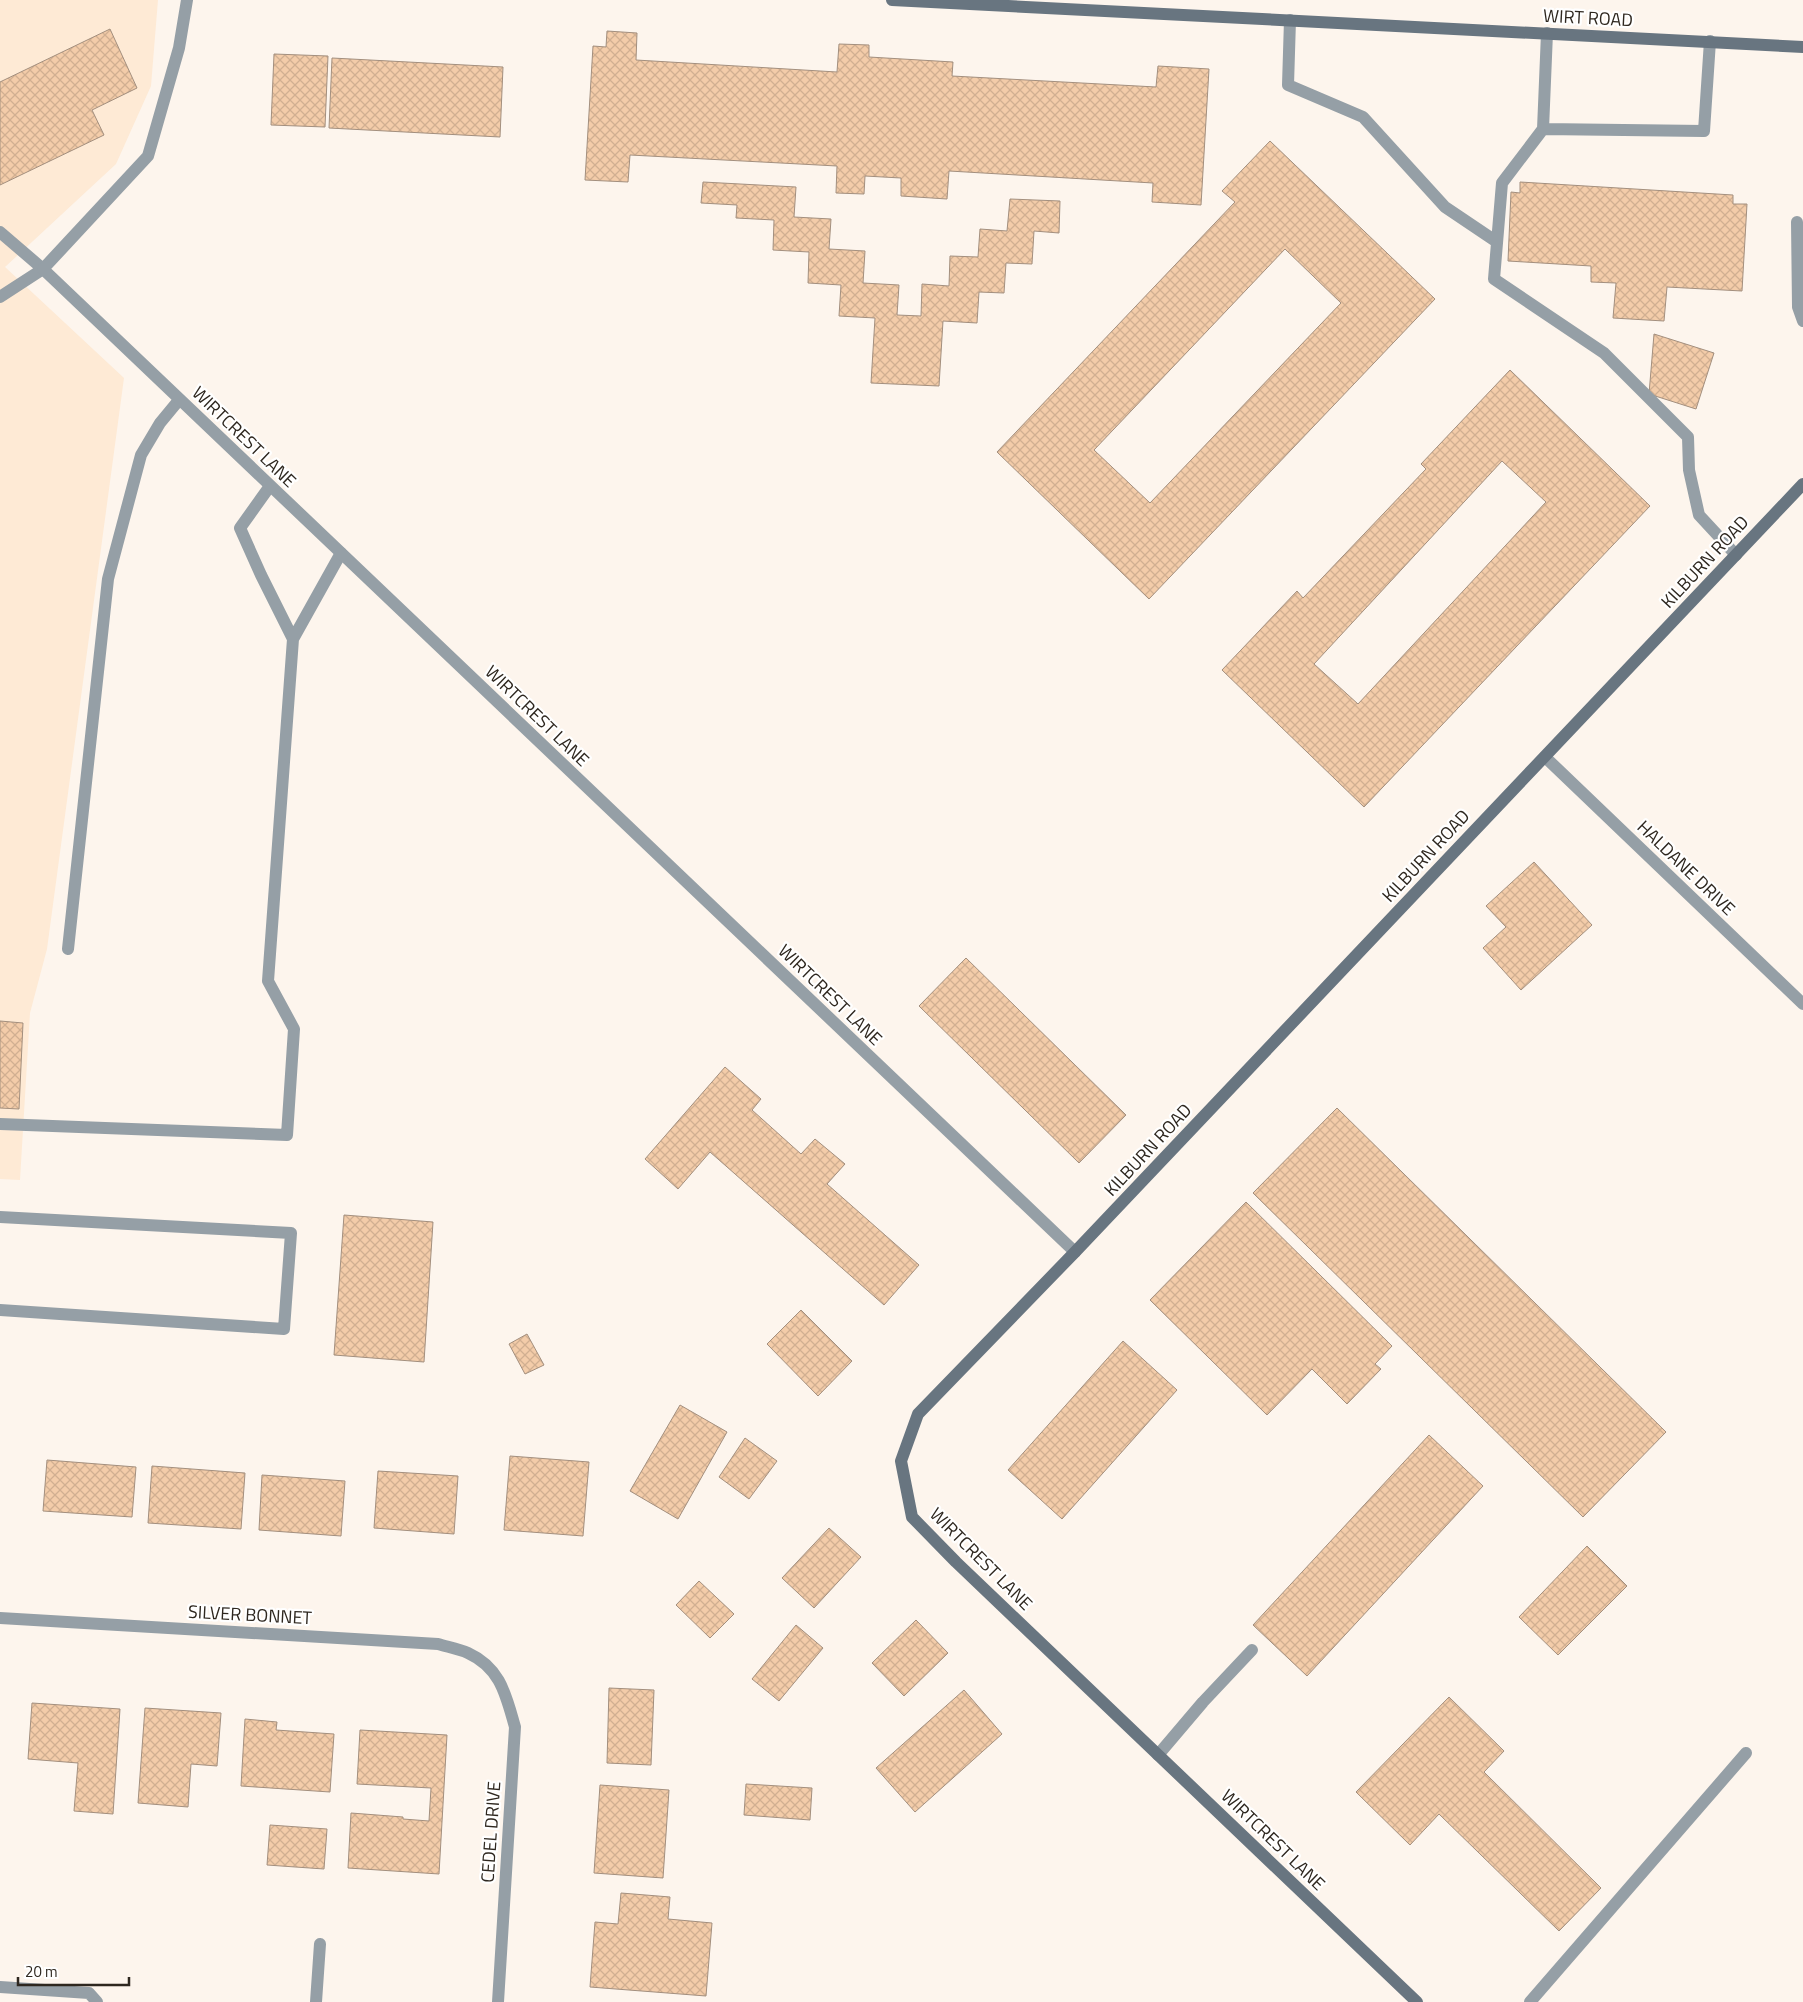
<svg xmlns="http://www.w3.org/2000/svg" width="1803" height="2002" font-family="'Titillium Web',sans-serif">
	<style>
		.built { fill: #feead5 }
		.building { fill: url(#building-cross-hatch); stroke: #a38f7e; fill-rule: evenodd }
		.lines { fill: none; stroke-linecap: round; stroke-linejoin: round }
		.lane { stroke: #959fa6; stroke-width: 12 }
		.street { stroke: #959fa6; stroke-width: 12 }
		.secondary { stroke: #687580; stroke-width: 12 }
		.labels { text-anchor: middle; stroke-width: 4.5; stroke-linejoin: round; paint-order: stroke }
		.street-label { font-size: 18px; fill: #2e271f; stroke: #fff }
	</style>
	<defs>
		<pattern id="building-cross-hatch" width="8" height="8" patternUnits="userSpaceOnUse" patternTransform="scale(1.25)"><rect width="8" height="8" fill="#f3cca9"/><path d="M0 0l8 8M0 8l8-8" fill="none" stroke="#d1af91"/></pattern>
	</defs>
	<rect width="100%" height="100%" fill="#fdf5ed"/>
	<path class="built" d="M0,0H158L151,86L116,164L5,267L124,378L47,949L30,1013L20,1180L0,1179Z"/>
	<path class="building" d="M110,29L137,88L92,110L104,135L0,185V82Z
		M607,31L637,33L636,60L837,72L839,44L869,45V57L953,62L952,76L1156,87L1158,66L1209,69L1201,205L1152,202L1153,183L949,171L947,199L901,196V178L865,176L864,194L836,193L837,166L630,155L628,182L585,180L593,46L606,47Z
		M274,54L328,56L325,127L271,125Z
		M332,58L503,67L500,137L329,128Z
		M1270,141L1435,299L1149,599L997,452L1235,202L1222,191ZM1285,249L1341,303L1150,503L1094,450Z
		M703,182L796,187L794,217L831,219L829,249L865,251L863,283L899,285L897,315L921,316L922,284L949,286L950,256L978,257L980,229L1007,231L1010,199L1060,201L1059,233L1034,231L1032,264L1006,263L1004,293L979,292L977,323L943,321L939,386L871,383L875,318L839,316L841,285L808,283L809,252L773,250L774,220L736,218L737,205L701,203Z
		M1520,182L1733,195V204H1747L1742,291L1667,287L1664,321L1613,318L1616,283L1591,282V266L1508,261L1511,192L1520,193Z
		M1654,334L1714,353L1696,409L1649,394Z
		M1510,370L1650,506L1364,807L1222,670L1297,591L1303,598L1426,469L1421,464ZM1502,461L1546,502L1358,704L1314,664Z
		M1534,862L1592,925L1521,990L1483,948L1506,927L1486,906Z
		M966,958L1126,1115L1079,1163L919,1006Z
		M0,1021L23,1023L19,1109L0,1108Z
		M725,1067L761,1099L752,1110L801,1154L815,1139L845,1164L827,1184L919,1265L884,1305L710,1152L678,1189L645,1159Z
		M1337,1108L1666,1432L1583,1517L1253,1193Z
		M1246,1202L1392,1346L1375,1364L1381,1369L1347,1404L1312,1369L1267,1415L1150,1300Z
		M344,1215L433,1222L424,1362L334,1355Z
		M801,1310L852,1361L818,1396L767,1344Z
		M527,1334L544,1365L525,1374L509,1344Z
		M1123,1341L1177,1390L1062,1519L1008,1470Z
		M680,1405L727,1432L678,1519L630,1491Z
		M1429,1435L1483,1486L1307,1676L1253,1625Z
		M745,1438L777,1461L749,1499L719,1477Z
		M510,1456L589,1462L583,1536L504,1530Z
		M47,1460L136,1467L132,1517L43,1511Z
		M152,1466L245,1473L241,1529L148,1523Z
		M378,1471L458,1476L454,1534L374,1528Z
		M262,1475L345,1481L341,1536L259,1530Z
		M829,1528L861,1557L814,1608L782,1578Z
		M1587,1546L1627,1586L1558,1655L1519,1617Z
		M699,1581L734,1614L710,1638L676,1605Z
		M916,1620L948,1653L904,1696L872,1663Z
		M796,1625L823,1648L779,1701L752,1679Z
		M609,1688L654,1690L651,1765L607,1763Z
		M964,1690L1002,1734L915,1812L876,1768Z
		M1449,1697L1504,1751L1484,1772L1601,1888L1559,1931L1439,1814L1410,1845L1356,1792Z
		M32,1703L120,1709L113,1814L74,1811L78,1763L28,1759Z
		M145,1708L221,1713L217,1766L191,1764L188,1807L138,1803Z
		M245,1719L277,1722L276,1730L334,1734L330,1792L241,1786Z
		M360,1730L447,1735L439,1874L348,1868L351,1813L403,1817V1819L429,1821L431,1788L357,1784Z
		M746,1784L812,1788L810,1820L744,1815Z
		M600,1785L669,1790L663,1878L594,1873Z
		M270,1825L327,1829L324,1869L267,1865Z
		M621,1893L670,1897L668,1919L712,1923L706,1996L590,1987L595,1922L618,1924Z"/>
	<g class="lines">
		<path class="lane" d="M1290,20L1288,85L1363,117L1445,207L1497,242
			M1547,33L1543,129L1704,131L1710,41
			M1543,129L1502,183L1494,279L1604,353L1688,437L1689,470L1699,515L1736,555
			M1797,222L1798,307L1803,321
			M0,232L43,269L0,297
			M293,639L341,553
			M68,949L108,579L141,455L160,423L179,400
			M0,1124L287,1135L294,1029L268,981L293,639L261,575L240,528L270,486
			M0,1217L291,1233L284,1329L0,1310
			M1158,1755L1203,1702L1252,1650
			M0,1987L89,1993L97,2002
			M316,2002L320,1944
			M1530,2002L1746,1753"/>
		<path class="street" d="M187,0L179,48L148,156L43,269L1075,1252
			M1545,757L1803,1004
			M0,1618L438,1644C448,1647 459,1649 468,1653C501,1668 506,1696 515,1727L498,2002"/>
		<path class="secondary" d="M892,0L1803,47
			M1417,2002L956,1562L912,1517L901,1461L918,1414L1075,1252L1803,484"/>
	</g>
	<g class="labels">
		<g class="street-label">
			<text transform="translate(1588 18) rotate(3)" y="6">WIRT ROAD</text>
			<text transform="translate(244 437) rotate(44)" y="6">WIRTCREST LANE</text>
			<text transform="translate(1705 562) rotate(-47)" y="6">KILBURN ROAD</text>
			<text transform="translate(537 716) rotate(44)" y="6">WIRTCREST LANE</text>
			<text transform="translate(1426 856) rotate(-47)" y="6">KILBURN ROAD</text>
			<text transform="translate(1686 868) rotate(44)" y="6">HALDANE DRIVE</text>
			<text transform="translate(830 995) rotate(44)" y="6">WIRTCREST LANE</text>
			<text transform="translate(1148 1150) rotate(-47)" y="6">KILBURN ROAD</text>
			<text transform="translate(981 1559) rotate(45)" y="6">WIRTCREST LANE</text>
			<text transform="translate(250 1615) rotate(3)" y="6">SILVER BONNET</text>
			<text transform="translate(491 1832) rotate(-86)" y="6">CEDEL DRIVE</text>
			<text transform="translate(1273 1840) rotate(44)" y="6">WIRTCREST LANE</text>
		</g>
	</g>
	<path d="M18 1977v8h111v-8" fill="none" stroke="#2e271f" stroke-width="2.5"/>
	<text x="25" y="1977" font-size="15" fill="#2e271f" stroke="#ffffff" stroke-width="4" paint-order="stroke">20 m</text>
</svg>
